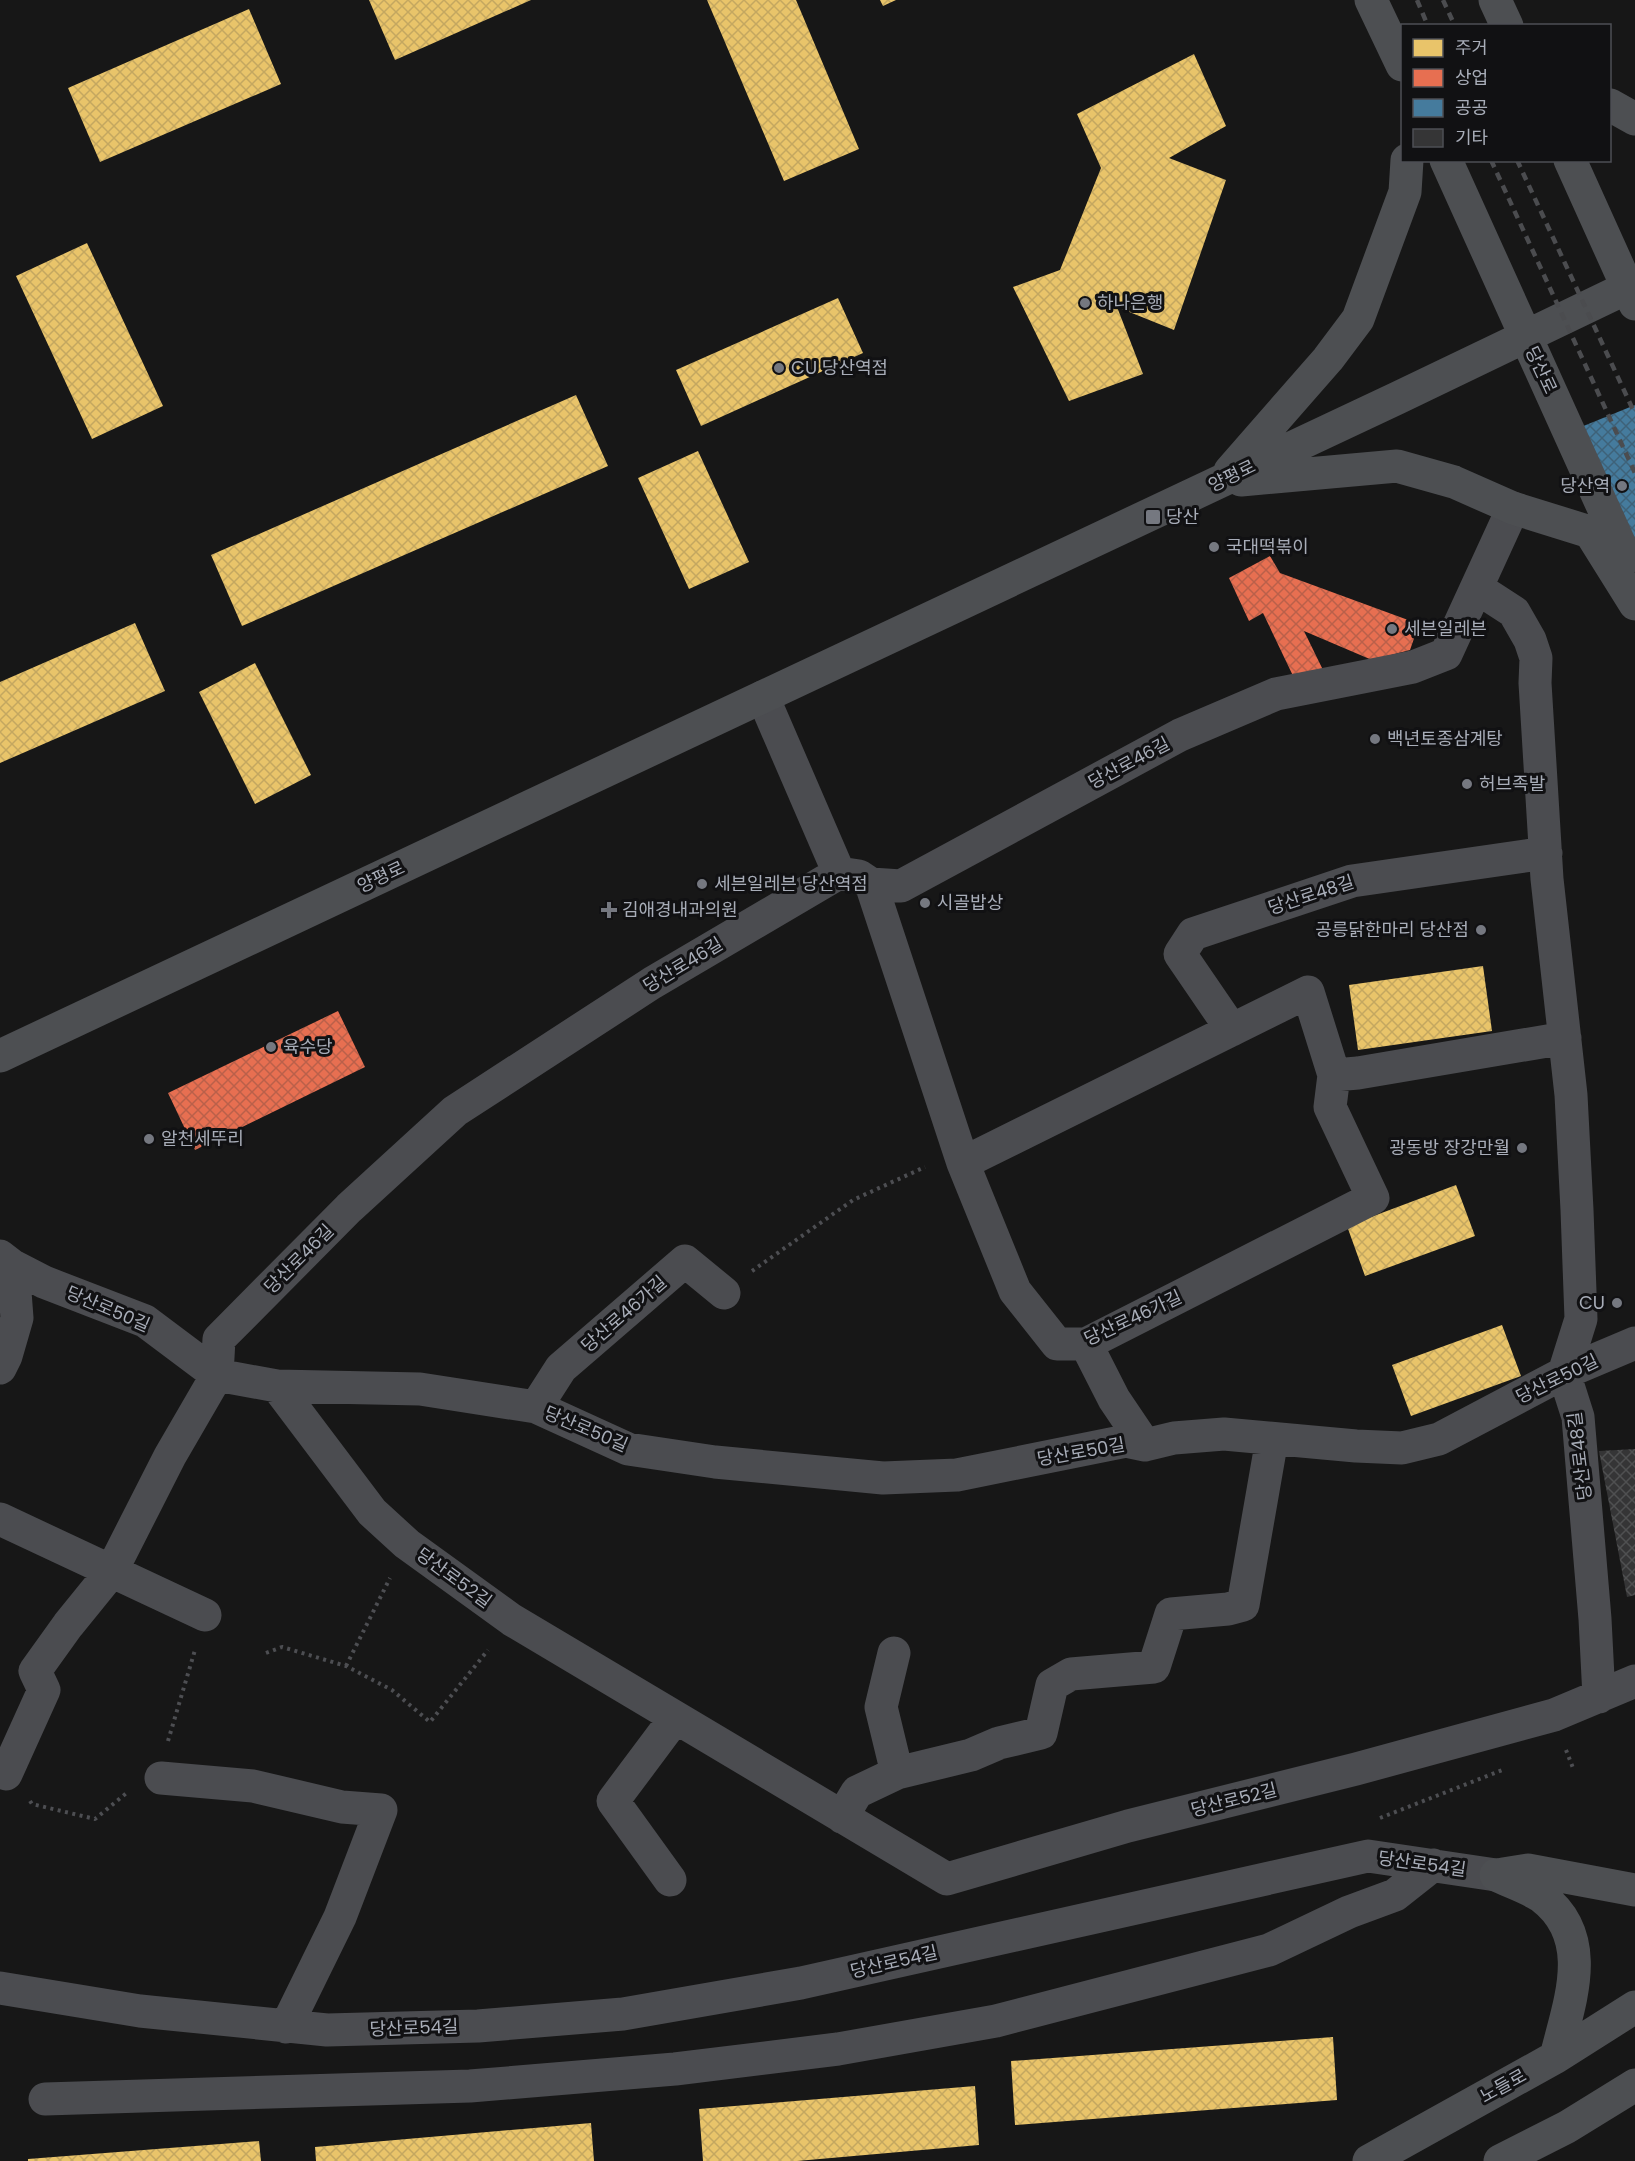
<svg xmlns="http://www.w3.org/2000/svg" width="1635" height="2161" font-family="Poppins,'Noto Sans KR',sans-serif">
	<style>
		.homes { fill: url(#homes-cross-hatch) }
		.shops { fill: url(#shops-cross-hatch) }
		.public { fill: url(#public-cross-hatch) }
		.building { fill: url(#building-cross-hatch) }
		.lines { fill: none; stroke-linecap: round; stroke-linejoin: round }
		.path { stroke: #4d4e52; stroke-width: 4; stroke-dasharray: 3 4.5; stroke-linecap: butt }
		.minor { stroke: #4b4c50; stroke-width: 33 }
		.major { stroke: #4d4f52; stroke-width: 33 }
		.rail { stroke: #4b4c4f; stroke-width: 4.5; stroke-dasharray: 8 6; stroke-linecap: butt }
		.poi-dot { fill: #757880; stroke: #111113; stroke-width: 2 }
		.labels { text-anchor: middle; stroke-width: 6; stroke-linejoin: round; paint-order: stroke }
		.poi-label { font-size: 18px; fill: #a8adb8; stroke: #111113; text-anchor: start }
		.street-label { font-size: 18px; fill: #a8adb8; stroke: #111113 }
	</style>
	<defs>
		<pattern id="homes-cross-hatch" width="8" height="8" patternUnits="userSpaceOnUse" patternTransform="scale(1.5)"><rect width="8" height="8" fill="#e9c46a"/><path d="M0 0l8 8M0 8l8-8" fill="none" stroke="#c4a760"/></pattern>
		<pattern id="shops-cross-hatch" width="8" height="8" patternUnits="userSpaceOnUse" patternTransform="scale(1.5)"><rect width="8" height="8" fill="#e76f51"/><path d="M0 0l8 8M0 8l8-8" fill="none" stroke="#ba604a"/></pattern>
		<pattern id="public-cross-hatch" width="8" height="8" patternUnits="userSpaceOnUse" patternTransform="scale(1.5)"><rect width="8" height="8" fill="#457b9d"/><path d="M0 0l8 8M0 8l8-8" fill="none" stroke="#3e6279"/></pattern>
		<pattern id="building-cross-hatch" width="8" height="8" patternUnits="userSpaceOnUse" patternTransform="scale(1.5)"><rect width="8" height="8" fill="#353536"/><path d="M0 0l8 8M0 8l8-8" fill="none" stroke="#4f5051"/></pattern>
	</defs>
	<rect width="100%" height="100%" fill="#171717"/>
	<path class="homes" d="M369,0H531L395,60Z
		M707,0H796L859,149L784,181Z
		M880,0H896L883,6Z
		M249,9L281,84L100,162L68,88Z
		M1194,54L1226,126L1169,158L1226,180L1174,330L1117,307L1143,374L1069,401L1013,287L1060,270L1101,168L1077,114Z
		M87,243L163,406L92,439L16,276Z
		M838,298L863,353L701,426L676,370Z
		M576,395L608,466L242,626L211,555Z
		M698,451L749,562L689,589L638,478Z
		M135,623L165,691L0,763V682Z
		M255,663L311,775L255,804L199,692Z
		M1483,966L1492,1031L1358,1050L1349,985Z
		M1456,1185L1475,1236L1365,1276L1347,1226Z
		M1502,1325L1521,1376L1411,1416L1392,1365Z
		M1333,2037L1337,2100L1015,2125L1011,2061Z
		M975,2086L979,2145L797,2161H703L699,2109Z
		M591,2123L594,2161H316L315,2147Z
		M259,2141L261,2161H28V2159Z"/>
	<path class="shops" d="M1270,556L1280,573L1419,624L1410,650L1372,660L1304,631L1323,670L1295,680L1263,613L1249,621L1229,578Z
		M338,1011L365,1067L195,1150L168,1093Z"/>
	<path class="public" d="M1635,405V545L1581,427Z"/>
	<path class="building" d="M1635,1449V1595L1627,1597L1599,1451Z"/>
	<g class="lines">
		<path class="path" d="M752,1271L853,1200L925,1167
			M266,1653L282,1647L346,1666L392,1690L430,1722L488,1650
			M346,1666L390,1578
			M168,1741L195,1650
			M1566,1750L1573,1768
			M30,1801L32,1804L95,1819L129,1791
			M1380,1818L1505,1769"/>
		<path class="minor" d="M1477,588L1514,612L1530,640L1536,658L1535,683L1547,879L1571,1095L1577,1210L1581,1319L1564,1373L1578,1417L1595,1619L1599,1697
			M763,697L839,873
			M871,884L963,1163L1015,1291L1057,1344H1086L1373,1198L1330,1107L1334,1075
			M1232,1030L1180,954L1193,934L1352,881L1546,853
			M963,1163L1308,992L1334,1075L1358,1073L1565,1038
			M0,1256L13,1266L44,1282L145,1321L217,1375L277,1386L420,1389L536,1407L628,1449L715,1462L883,1478L957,1475L1126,1441L1145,1445L1174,1438L1224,1434L1356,1446L1402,1448L1439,1439L1564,1373L1635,1343
			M1086,1344L1114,1399L1145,1445
			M0,1368L6,1356L17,1318L13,1266
			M277,1386L372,1512L407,1544L512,1620L947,1879L1128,1826L1356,1769L1554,1715L1635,1681
			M536,1407L561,1368L685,1261L724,1293
			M0,1519L205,1615
			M897,1773L971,1755L999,1743L1041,1733L1052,1685L1071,1674L1154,1667L1171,1614L1228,1609L1243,1605L1272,1439
			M6,1774L44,1690L35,1671L68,1625L111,1572L170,1456L217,1375L219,1339L349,1208L455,1111L652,983L839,873L859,876L871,884L901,886L1180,735L1276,694L1413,667L1446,654L1513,508
			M161,1778L253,1786L342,1807L381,1810L340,1917L286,2027
			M842,1817L857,1792L897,1773L881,1707L894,1653
			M670,1880L613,1801L675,1718
			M0,1988L140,2011L327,2030L478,2026L623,2014L801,1983L1368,1856L1496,1875
			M45,2099L470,2086L675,2069L838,2049L996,2021L1269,1950L1349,1912L1395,1895L1433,1865"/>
		<path class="major" d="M1371,0L1402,65
			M1495,0L1507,26
			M1610,105L1635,119
			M1446,160L1626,558
			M1570,160L1635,304
			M1230,471L1328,359L1358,319L1405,192L1407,160
			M1241,480L1397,466L1454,482L1513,508L1590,532L1635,604
			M0,1056C545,800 1092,546 1635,284
			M1503,1874L1528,1870L1635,1890
			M1496,1875C1510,1882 1529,1888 1542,1897C1596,1938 1569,2003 1556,2057
			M1369,2161L1556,2057L1635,2007
			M1500,2161L1567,2127L1635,2085"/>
		<path class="rail" d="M1417,0L1428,26
			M1443,0L1455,26
			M1491,160L1635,473
			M1517,160L1635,414"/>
	</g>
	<g class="poi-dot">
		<circle cx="1085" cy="303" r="6"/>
		<circle cx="779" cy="368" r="6"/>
		<circle cx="1622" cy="486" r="6"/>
		<rect x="1145" y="509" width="16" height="16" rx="3"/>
		<circle cx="1214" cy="547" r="6"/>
		<circle cx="1392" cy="629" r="6"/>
		<circle cx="1375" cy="739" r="6"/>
		<circle cx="1467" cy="784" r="6"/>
		<circle cx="702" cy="884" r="6"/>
		<circle cx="925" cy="903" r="6"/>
		<path d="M606 901h6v6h6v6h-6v6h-6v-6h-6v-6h6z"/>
		<circle cx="1481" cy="930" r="6"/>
		<circle cx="271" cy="1047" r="6"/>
		<circle cx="149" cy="1139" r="6"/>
		<circle cx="1522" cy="1148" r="6"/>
		<circle cx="1617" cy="1303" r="6"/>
	</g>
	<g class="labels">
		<g class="poi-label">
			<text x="1097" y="309">하나은행</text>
			<text x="791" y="374">CU 당산역점</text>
			<text x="1610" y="492" text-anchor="end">당산역</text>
			<text x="1166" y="523">당산</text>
			<text x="1226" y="553">국대떡볶이</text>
			<text x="1404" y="635">세븐일레븐</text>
			<text x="1387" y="745">백년토종삼계탕</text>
			<text x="1479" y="790">허브족발</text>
			<text x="714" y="890">세븐일레븐 당산역점</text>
			<text x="937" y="909">시골밥상</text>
			<text x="622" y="916">김애경내과의원</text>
			<text x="1469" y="936" text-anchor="end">공릉닭한마리 당산점</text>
			<text x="283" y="1053">육수당</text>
			<text x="161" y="1145">알천세뚜리</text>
			<text x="1510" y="1154" text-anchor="end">광동방 장강만월</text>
			<text x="1605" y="1309" text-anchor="end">CU</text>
		</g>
		<g class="street-label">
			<text transform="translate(1541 370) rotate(65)" y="6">당산로</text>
			<text transform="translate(1232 476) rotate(-26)" y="6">양평로</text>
			<text transform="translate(1129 763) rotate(-28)" y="6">당산로46길</text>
			<text transform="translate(381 877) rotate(-25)" y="6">양평로</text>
			<text transform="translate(1311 895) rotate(-18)" y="6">당산로48길</text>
			<text transform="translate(683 965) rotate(-31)" y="6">당산로46길</text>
			<text transform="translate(299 1259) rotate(-45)" y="6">당산로46길</text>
			<text transform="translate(108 1309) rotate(23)" y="6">당산로50길</text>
			<text transform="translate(624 1314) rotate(-41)" y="6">당산로46가길</text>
			<text transform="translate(1133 1318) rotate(-25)" y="6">당산로46가길</text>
			<text transform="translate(1557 1379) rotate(-26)" y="6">당산로50길</text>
			<text transform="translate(586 1429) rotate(23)" y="6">당산로50길</text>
			<text transform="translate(1081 1452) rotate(-10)" y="6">당산로50길</text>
			<text transform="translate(1580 1456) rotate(-97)" y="6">당산로48길</text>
			<text transform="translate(454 1578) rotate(36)" y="6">당산로52길</text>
			<text transform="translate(1234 1800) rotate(-14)" y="6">당산로52길</text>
			<text transform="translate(1422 1864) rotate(8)" y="6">당산로54길</text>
			<text transform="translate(894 1962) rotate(-13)" y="6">당산로54길</text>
			<text transform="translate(414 2028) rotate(-2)" y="6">당산로54길</text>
			<text transform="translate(1503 2086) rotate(-29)" y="6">노들로</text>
		</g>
	</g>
	<rect x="1401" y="24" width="210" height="138" fill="#111113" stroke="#4d4f55" stroke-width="1.5"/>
	<rect x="1413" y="39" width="30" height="18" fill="#e9c46a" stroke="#4d4f55" stroke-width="1.5"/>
	<text x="1455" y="54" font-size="18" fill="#a8adb8">주거</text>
	<rect x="1413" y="69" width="30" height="18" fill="#e76f51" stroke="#4d4f55" stroke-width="1.5"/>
	<text x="1455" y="84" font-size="18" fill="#a8adb8">상업</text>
	<rect x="1413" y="99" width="30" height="18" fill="#457b9d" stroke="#4d4f55" stroke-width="1.5"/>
	<text x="1455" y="114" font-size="18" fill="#a8adb8">공공</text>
	<rect x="1413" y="129" width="30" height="18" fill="#353536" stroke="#4d4f55" stroke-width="1.5"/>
	<text x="1455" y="144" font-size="18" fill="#a8adb8">기타</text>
</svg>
